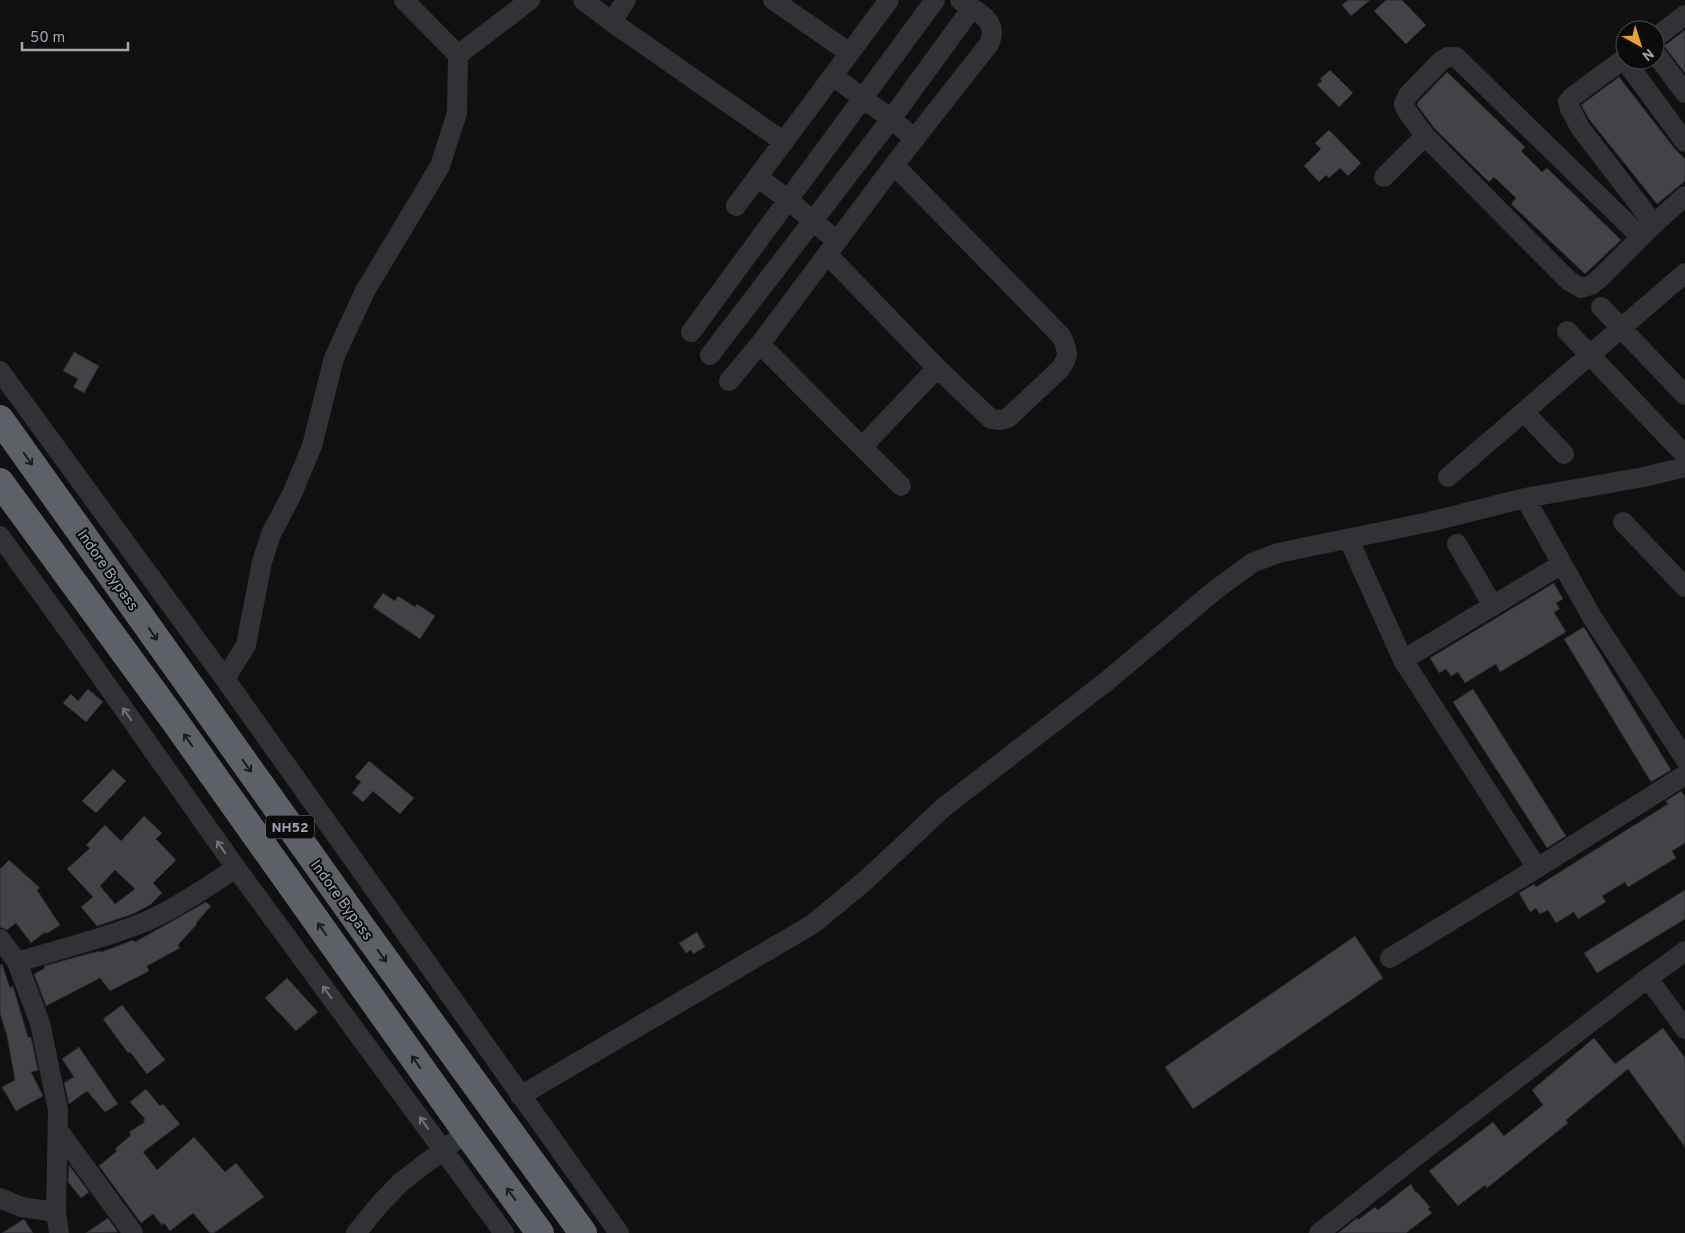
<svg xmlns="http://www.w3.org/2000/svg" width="1685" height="1233" font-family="Overpass,sans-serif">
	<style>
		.building { fill: #414347; stroke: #2a2a2d; fill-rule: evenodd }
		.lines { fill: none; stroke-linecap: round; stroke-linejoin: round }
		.minor { stroke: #313236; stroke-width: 20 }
		.highway { stroke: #5d6066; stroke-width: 28 }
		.oneway { stroke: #1b1c1e }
		.oneway2 { stroke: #6f727a }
		.labels { text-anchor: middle; stroke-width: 4; stroke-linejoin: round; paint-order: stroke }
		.shield { fill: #0b0b0c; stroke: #747880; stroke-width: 1 }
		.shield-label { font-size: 14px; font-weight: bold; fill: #a1a7b1 }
		.street-label { font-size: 15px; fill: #a1a7b1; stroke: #0b0b0c }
	</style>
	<rect width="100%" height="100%" fill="#101011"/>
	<path class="building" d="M1348,0H1370L1351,16L1342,5Z
		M1386,0H1402L1426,25L1406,44L1374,11Z
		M1685,30V73L1664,46Z
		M1330,70L1353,93L1339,107L1317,85L1322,81L1320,79Z
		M1447,72L1525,147L1521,151L1542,172L1547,168L1621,240L1585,274L1511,204L1516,198L1494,177L1489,182L1434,128L1417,105L1418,102Z
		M1619,77L1675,149L1685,159V181L1657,204L1589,119L1581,105Z
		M1329,130L1361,163L1348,176L1340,168L1329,178L1326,175L1319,182L1304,166L1321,149L1315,143Z
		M74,352L99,366L84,393L73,387L78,379L63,371Z
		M1554,583L1563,599L1556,603L1560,609L1554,612L1566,632L1500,672L1496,664L1465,683L1458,672L1451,676L1446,669L1439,673L1430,658Z
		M383,593L395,601L398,596L415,607L417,604L435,616L420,639L373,607Z
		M1584,627L1671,770L1651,782L1564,639Z
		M88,689L103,702L86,722L63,703L71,694L78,701Z
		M1473,689L1566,836L1547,848L1453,702Z
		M369,761L414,798L400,814L373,791L363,802L352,793L361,782L355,777Z
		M113,769L126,781L96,813L82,801Z
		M1681,791L1685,797V843L1672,851L1676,858L1628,887L1625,882L1602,896L1606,902L1578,919L1574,912L1556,923L1548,910L1540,914L1536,908L1530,912L1519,893L1534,884L1536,887L1668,804L1666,801Z
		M144,816L162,833L156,839L176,860L153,883L162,893L150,905L133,914L97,926L81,907L93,897L67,869L90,848L86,845L105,825L121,841ZM115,870L135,889L115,904L100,886Z
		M9,860L40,888L37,890L60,925L46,934L45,932L31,943L16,923L7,930L0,927V869Z
		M1685,890V919L1597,973L1584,953Z
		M206,902L211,906L196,923L197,924L178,945L180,948L147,966L149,971L110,991L100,978L46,1006L34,974L45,968L44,966L87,954L101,951L102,952L133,940L135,942Z
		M697,932L705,947L693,954L691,950L686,953L679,943Z
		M1355,936L1383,978L1193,1109L1165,1067Z
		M2,964L10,988L13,986L28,1037H31L38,1070L31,1072L43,1096L16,1111L2,1087L15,1080L7,1036L0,1013V965Z
		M287,978L318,1012L296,1031L265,998Z
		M122,1005L165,1060L147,1074L130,1052L128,1053L103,1019Z
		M1663,1028L1685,1058V1147L1628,1069L1566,1120L1568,1123L1487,1188L1485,1185L1458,1206L1429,1171L1493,1122L1504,1136L1543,1105L1532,1090L1594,1038L1615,1064Z
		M79,1047L118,1104L105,1112L87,1091L69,1104L64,1083L74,1077L62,1059Z
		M146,1089L160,1106L163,1104L180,1124L143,1152L157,1170L194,1137L225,1172L236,1163L264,1197L214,1233H210L193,1213L170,1231L164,1223L162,1225L153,1214L141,1223L99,1166L117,1151L115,1149L131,1135L129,1132L145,1122L143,1120L145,1119L130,1102Z
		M69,1165L89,1192L81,1198L68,1182Z
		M1411,1184L1416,1193L1417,1192L1430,1207L1428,1209L1432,1213L1406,1233H1338L1357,1218L1358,1220L1375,1207L1378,1210Z
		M108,1218L118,1232L86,1233Z
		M24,1219L33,1233H2Z"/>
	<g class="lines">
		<path class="minor" d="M583,0L612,22
			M626,0L612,22L784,142
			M773,0L850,53
			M1655,38L1685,15
			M1655,53L1685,93
			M458,55L530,0
			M1625,58L1572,97L1568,102L1570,109L1581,129L1654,224L1685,196
			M1624,59L1685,142
			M915,139L891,119L972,8
			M758,177L788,200L837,241
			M1384,177L1425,136
			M736,206L889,0
			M1641,237L1456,57H1448L1441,61L1408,95L1404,104L1407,111L1425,136L1568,280L1581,288L1591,285L1601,277L1654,224
			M827,254L937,368L991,419L1001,420L1008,418L1060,369C1070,356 1068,350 1061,336L894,165
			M1601,307L1685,395
			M1567,331L1685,455
			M691,332L935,0
			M760,344L862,447L937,368
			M710,355L891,119L833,76
			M0,371L225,679L619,1233
			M729,381L760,344L894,165L989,44C1000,20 977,12 960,0
			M1524,412L1564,454
			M862,447L901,486
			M1448,477L1685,273
			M1525,498L1592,617L1685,759
			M1623,522L1685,587
			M0,536L73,637L236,868L504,1233
			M1349,540L1403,660L1537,868L1390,958
			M1457,544L1493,606
			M1403,660L1562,564
			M225,679L246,645L262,562L271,534L292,494L312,446L334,358L365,291L440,166L457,113L458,55L404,0
			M1537,868L1685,775
			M0,939L17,962C57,950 98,940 137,925C171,912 205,888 236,868
			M17,962L40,1023L58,1110L56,1212L59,1233
			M1648,978L1685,1029
			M520,1096L813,924L866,880L944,807L1107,681L1214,591L1252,563L1278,553L1429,522L1525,498L1644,477L1685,467
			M58,1130L133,1233
			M0,1198L21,1207L56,1212
			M356,1233L379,1205L401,1182L455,1141
			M1319,1233L1415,1157L1648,978L1685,951"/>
		<path class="highway" d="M0,419L363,929L583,1233
			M0,482L176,723L467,1133L540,1233"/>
	</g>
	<defs><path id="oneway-shaft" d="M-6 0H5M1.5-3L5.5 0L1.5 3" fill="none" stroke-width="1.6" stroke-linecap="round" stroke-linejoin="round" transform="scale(1.25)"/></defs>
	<g class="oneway">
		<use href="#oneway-shaft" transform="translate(28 459) rotate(55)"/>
		<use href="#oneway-shaft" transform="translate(153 634) rotate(55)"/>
		<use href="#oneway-shaft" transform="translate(188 740) rotate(-125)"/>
		<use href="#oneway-shaft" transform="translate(247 766) rotate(55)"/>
		<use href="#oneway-shaft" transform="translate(322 929) rotate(-125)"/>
		<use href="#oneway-shaft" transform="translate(382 956) rotate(54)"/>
		<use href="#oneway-shaft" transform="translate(416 1062) rotate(-125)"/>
		<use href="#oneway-shaft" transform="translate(511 1194) rotate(-126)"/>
	</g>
	<g class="oneway2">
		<use href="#oneway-shaft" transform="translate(127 714) rotate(-125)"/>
		<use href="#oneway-shaft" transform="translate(221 847) rotate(-125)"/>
		<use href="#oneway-shaft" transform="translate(327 992) rotate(-126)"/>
		<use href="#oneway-shaft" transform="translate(424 1123) rotate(-126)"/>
	</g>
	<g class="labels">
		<rect class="shield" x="266" y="815.5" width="48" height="23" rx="4"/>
		<g class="shield-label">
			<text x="290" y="832">NH52</text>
		</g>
		<g class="street-label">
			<text transform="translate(108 570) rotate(55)" y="5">Indore Bypass</text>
			<text transform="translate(342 900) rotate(54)" y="5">Indore Bypass</text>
		</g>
	</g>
	<g transform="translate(1640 45) rotate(141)"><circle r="24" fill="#0b0b0c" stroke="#47494e"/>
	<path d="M0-4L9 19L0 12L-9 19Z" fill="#e8a031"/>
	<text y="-8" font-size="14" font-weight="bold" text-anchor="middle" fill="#a1a7b1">N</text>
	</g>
	<path d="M22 42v8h106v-8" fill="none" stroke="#a1a7b1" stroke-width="2.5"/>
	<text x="30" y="42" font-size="15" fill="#a1a7b1" stroke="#0b0b0c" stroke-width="4" paint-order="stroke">50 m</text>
</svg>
